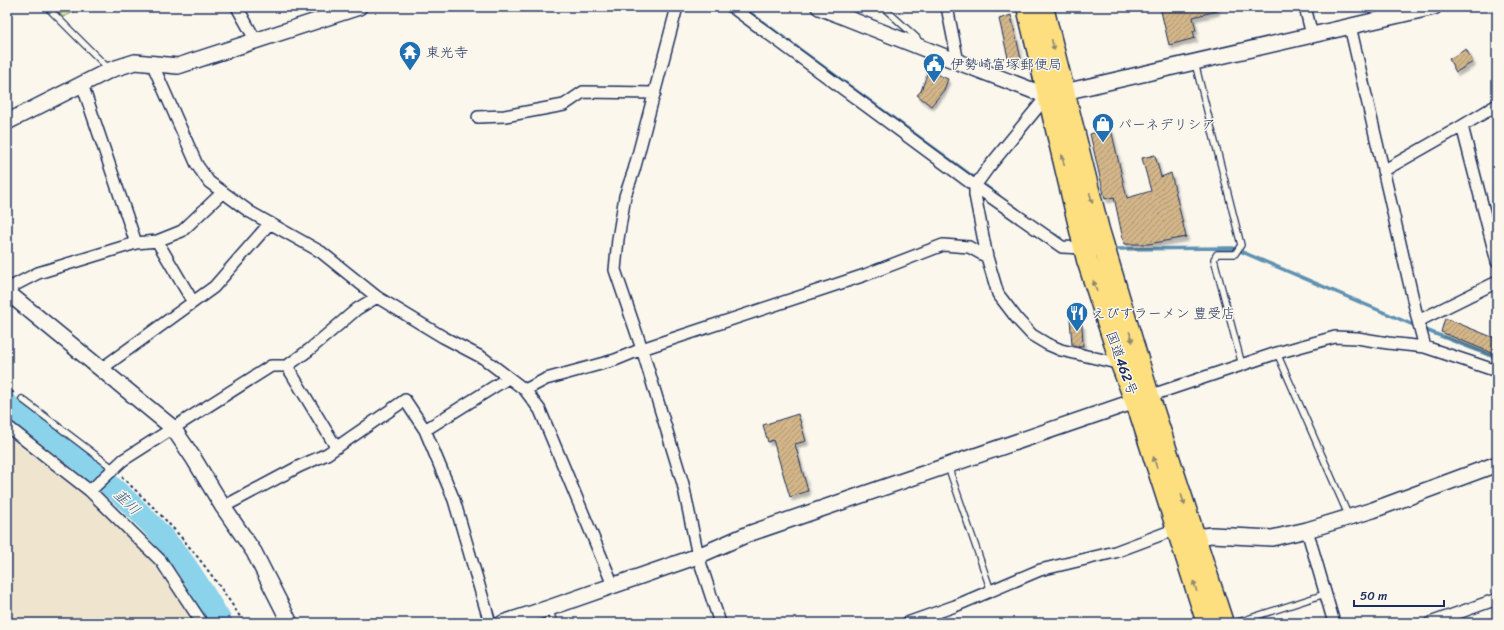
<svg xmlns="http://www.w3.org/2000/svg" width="1504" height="630" font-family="Sriracha,'Klee One',sans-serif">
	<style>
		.built { fill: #efe4ce }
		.cemetery { fill: url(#cemetery-stones); stroke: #748678 }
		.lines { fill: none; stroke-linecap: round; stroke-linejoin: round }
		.stream { stroke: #5e91b2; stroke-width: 3.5 }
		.river { stroke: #8ad3ea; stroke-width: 22 }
		.building { fill: url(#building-hatch); stroke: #1b2f5e; filter: url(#shadow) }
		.lane-casing { stroke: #1b2f5e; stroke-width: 8 }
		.street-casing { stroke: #1b2f5e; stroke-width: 14 }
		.secondary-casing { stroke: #1b2f5e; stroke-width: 18 }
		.highway-casing { stroke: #1b2f5e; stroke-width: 23 }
		.path { stroke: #1b2f5e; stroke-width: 2; stroke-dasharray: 3 3; stroke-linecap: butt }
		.lane { stroke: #fbf7ec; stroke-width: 5.5 }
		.street { stroke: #fbf7ec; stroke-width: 11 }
		.secondary { stroke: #fbf7ec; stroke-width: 15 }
		.highway { stroke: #fddf80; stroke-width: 20 }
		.oneway { fill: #8c876f }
		.labels { text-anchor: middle; stroke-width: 3; stroke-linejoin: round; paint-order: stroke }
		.poi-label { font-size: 14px; fill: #1b2f5e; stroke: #fbf7ec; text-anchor: start }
		.street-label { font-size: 14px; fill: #1b2f5e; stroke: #fbf7ec }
		.water-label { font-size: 15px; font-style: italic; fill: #375881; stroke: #fbf7ec }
	</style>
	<defs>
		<pattern id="cemetery-stones" width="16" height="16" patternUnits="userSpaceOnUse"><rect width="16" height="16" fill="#cedd91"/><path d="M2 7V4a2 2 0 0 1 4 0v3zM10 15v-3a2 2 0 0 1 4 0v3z" fill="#b0be7f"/></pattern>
		<pattern id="building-hatch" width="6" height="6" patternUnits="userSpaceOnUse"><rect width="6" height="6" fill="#d3b688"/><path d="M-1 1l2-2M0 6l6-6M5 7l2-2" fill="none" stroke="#aa9472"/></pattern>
		<filter id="shadow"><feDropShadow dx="2.5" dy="4" stdDeviation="1" flood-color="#0004"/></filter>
	</defs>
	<rect width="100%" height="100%" fill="#fbf7ec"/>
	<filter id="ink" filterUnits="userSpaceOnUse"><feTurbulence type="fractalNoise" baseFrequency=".025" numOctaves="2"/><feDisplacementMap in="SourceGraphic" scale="8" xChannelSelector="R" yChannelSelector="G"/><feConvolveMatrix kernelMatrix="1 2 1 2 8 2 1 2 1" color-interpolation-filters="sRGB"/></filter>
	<g filter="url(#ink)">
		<path class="built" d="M7,436L86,497L140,547L161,574L195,623H7Z"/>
		<path class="cemetery" d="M50,7H85L61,18Z"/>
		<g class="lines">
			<path class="stream" d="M742,7L999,196
				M1053,234L1060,238
				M1115,249L1233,248L1418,327
				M1423,329L1497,358"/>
			<path class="river" d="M7,404C69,451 133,497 181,559C196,579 209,602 222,623"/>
		</g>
		<path class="building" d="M1160,7H1217V11L1193,17L1196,31H1193L1195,38L1169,45Z
			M1011,15L1021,59L1009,62L999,19Z
			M1466,49L1473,62L1456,72L1449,59Z
			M926,60L937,63L934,73L948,79L944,90L931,106L917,95L921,91L928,71L925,69Z
			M1111,129L1127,198L1151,191L1142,158L1155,155L1161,177L1171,173L1186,237L1149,244H1124L1114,197L1105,199L1090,134Z
			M1070,318H1073L1075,324H1082L1083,346L1072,345Z
			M1445,318L1497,339V355L1441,332Z
			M798,414L806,441L795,444L808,491L790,497L773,440L768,442L763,425Z"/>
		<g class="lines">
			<g class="lane-casing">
				<path id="lane" d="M47,7L109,69
					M883,7L917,38L920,44
					M1195,63L1241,245L1235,254H1217L1214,259L1242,365
					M1277,353L1349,517
					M22,399L114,469
					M948,466L991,591
					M549,608L554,623
					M1235,623L1325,594"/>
			</g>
			<g class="street-casing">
				<path id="street" d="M237,7L256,41
					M677,7L634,170L625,196L618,239L615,270L642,349L683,484L698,556L720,623
					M732,7L975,186V195L987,257
					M947,7L958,62
					M1305,7L1312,35
					M1350,26L1418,321L1425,347
					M152,63L197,165L209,182L250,212L321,252L377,297L443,337L483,358L525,390L540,410L613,585
					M82,84L136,243L157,241L182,231L223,192
					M1047,96L988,168L975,186L1062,247L1084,248
					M1497,105L1462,126L1497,262
					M478,117L505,116L564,105L583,92L655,93
					M1383,171L1462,126
					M157,241L193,302
					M7,289L38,273L136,243
					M1418,321L1497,282
					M287,366L336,447
					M101,369L214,287L270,223
					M525,390L546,379L615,360L642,349L865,275L943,245L969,247L987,257L998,294L1018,320L1032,335L1047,344L1061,350L1121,364
					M1149,396L1277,353L1335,337L1357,338L1388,343L1425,347L1497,371
					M7,426L90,491
					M425,430L508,378
					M223,507L300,466L327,454L405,400L425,430L454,500L490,623
					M1307,530L1334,623
					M202,623L161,561L90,491L123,460L271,366H287L309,350L357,309L377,297
					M907,623L955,606L1040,570L1115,552L1176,529
					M1430,623L1497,599"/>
			</g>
			<g class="secondary-casing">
				<path id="secondary" d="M819,7L958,62L1047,96L1434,7
					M7,122L110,70L135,62L178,66L359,7
					M7,292L173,428L194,459L223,507L254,552L290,623
					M1195,537L1212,535L1272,538L1307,530L1373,510L1497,464
					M503,623L549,608L698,556L748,534L1144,398"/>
			</g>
			<g class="highway-casing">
				<path id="highway" d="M1027,7L1087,260L1121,364L1140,414L1207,623
					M1043,7L1099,230L1149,396L1223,623"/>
			</g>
			<path class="path" d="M7,387L16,395
				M122,477C138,493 155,508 170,525C198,555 222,588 244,623"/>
			<use href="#lane" class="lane"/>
			<use href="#street" class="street"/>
			<use href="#secondary" class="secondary"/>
			<use href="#highway" class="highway"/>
		</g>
		<defs><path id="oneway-solid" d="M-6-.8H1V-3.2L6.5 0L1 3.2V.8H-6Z"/></defs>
		<g class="oneway">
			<use href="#oneway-solid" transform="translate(1053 45) rotate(76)"/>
			<use href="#oneway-solid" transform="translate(1063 160) rotate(-103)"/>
			<use href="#oneway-solid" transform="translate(1091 198) rotate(76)"/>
			<use href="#oneway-solid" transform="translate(1095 286) rotate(-108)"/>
			<use href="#oneway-solid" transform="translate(1131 337) rotate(73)"/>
			<use href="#oneway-solid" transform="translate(1155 462) rotate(-108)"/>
			<use href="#oneway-solid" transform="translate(1183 500) rotate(72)"/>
			<use href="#oneway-solid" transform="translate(1195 586) rotate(-108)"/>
		</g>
	</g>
	<defs>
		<g id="temple-pin" transform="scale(1.15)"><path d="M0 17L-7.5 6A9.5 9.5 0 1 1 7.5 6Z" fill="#1f6fb2" stroke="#fbf7ec"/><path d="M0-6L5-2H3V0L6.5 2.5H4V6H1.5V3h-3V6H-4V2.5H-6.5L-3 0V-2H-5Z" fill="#fff"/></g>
		<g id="civic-pin" transform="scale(1.15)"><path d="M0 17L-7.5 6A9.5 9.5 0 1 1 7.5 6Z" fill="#1f6fb2" stroke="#fbf7ec"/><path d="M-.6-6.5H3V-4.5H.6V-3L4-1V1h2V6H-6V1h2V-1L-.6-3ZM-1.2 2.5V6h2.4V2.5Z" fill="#fff"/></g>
		<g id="shop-pin" transform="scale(1.15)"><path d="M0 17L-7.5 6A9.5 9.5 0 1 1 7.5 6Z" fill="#1f6fb2" stroke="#fbf7ec"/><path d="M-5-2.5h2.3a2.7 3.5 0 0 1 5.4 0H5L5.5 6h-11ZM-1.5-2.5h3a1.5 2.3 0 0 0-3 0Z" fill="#fff"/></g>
		<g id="restaurant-pin" transform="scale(1.15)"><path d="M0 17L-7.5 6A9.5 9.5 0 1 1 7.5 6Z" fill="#1f6fb2" stroke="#fbf7ec"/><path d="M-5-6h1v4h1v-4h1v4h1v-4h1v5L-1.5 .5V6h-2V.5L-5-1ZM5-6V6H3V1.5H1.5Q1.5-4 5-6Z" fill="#fff"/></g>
	</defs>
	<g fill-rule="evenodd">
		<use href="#temple-pin" x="410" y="52"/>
		<use href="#civic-pin" x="934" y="64"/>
		<use href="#shop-pin" x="1103" y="124"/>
		<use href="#restaurant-pin" x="1077" y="313"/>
	</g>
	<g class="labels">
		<g class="poi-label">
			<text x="426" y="57">東光寺</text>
			<text x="950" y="69">伊勢崎富塚郵便局</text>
			<text x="1118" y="129">パーネデリシア</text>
			<text x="1092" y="318">えびすラーメン 豊受店</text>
		</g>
		<g class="street-label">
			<text transform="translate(1122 363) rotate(70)" y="5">国道462号</text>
		</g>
		<g class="water-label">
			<text transform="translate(127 502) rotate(44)" y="5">韮川</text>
		</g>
	</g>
	<rect width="1504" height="630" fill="none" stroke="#fbf7ec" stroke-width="24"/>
	<rect x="12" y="12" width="1480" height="606" fill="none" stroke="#1b2f5e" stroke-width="1.5" filter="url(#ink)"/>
	<path d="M1354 600v6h90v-6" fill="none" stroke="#1b2f5e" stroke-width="2"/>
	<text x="1360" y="600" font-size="12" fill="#1b2f5e" stroke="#fbf7ec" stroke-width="3" paint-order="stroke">50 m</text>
</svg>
